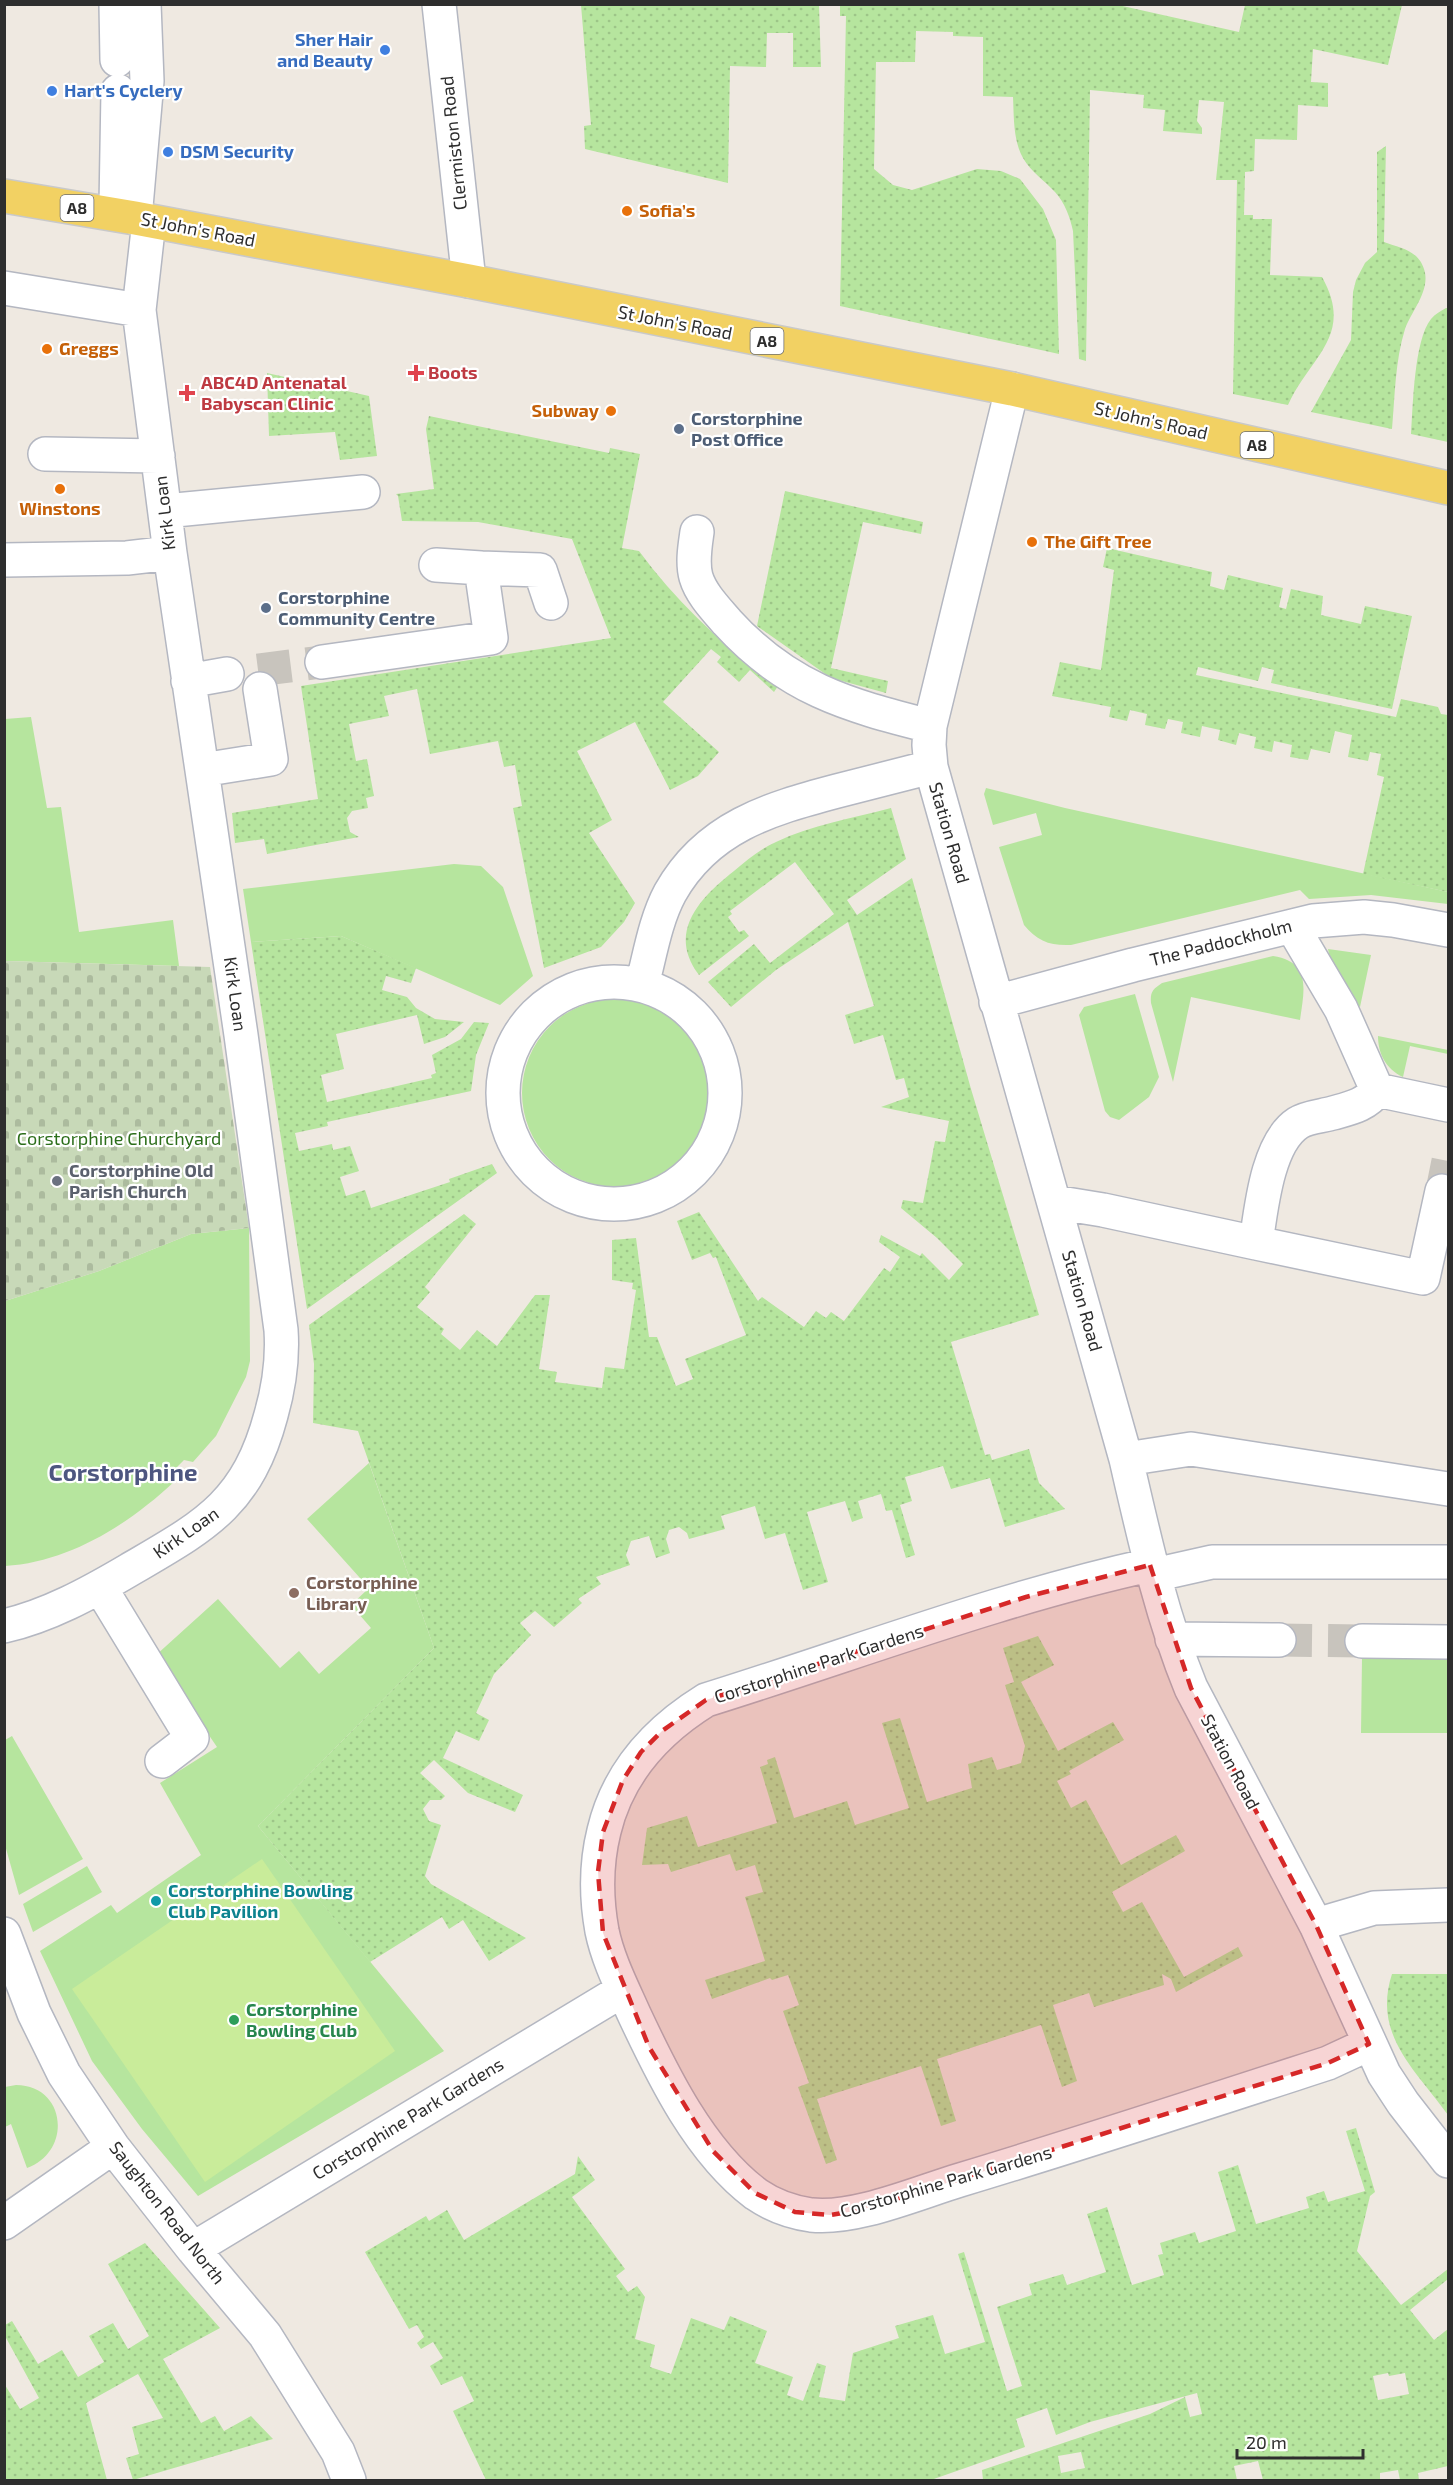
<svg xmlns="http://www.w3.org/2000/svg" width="1453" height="2485" font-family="'Exo 2',sans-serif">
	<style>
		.grass { fill: #b6e59e }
		.cemetery { fill: url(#cemetery-stones) }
		.garden { fill: url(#garden-dots); fill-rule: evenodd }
		.pitch { fill: #c9ec9a }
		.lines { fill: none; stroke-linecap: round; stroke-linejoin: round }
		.minor-tunnel { stroke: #c8c4bd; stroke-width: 33; stroke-dasharray: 33 16; stroke-linecap: butt }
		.minor-casing { stroke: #b4b7c1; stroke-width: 36 }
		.major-casing { stroke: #c9c9c9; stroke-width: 36 }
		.minor { stroke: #fff; stroke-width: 33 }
		.major { stroke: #f2d163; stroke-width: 33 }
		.marked { fill: #d62828; fill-opacity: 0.2; stroke: #d62828; stroke-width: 4.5; stroke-dasharray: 12 8; stroke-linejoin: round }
		.shop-dot { fill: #3f7fe0; stroke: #fff; stroke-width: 2 }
		.food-dot { fill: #e8710a; stroke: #fff; stroke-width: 2 }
		.health-dot { fill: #e0444e; stroke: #fff; stroke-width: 2 }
		.service-dot { fill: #5c6f8a; stroke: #fff; stroke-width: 2 }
		.worship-dot { fill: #6b7280; stroke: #fff; stroke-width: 2 }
		.education-dot { fill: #8d6e63; stroke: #fff; stroke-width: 2 }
		.culture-dot { fill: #0f9aa8; stroke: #fff; stroke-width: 2 }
		.leisure-dot { fill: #2e9e5b; stroke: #fff; stroke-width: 2 }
		.labels { text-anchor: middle; stroke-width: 4.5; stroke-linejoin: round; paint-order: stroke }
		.shield { fill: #fff; stroke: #6d6d6d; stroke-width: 1.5 }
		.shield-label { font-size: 16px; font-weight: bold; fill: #2e2e2e }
		.shop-label { font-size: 18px; font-weight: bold; fill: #366cbe; stroke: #fff; text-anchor: start }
		.street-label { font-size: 18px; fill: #2e2e2e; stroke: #fff }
		.food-label { font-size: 18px; font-weight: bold; fill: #c56008; stroke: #fff; text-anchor: start }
		.health-label { font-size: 18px; font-weight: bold; fill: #be3a42; stroke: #fff; text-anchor: start }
		.service-label { font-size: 18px; font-weight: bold; fill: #4e5e75; stroke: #fff; text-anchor: start }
		.park-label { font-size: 18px; fill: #2c6e1b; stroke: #fff }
		.worship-label { font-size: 18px; font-weight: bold; fill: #5b616d; stroke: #fff; text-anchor: start }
		.education-label { font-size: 18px; font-weight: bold; fill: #785e54; stroke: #fff; text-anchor: start }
		.culture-label { font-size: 18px; font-weight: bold; fill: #0d838f; stroke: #fff; text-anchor: start }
		.leisure-label { font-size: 18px; font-weight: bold; fill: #27864d; stroke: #fff; text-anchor: start }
		.district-label { font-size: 24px; font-weight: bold; fill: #4d5680; stroke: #fff }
	</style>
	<defs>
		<pattern id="cemetery-stones" width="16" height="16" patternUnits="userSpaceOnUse" patternTransform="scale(1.5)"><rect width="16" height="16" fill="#c8d9b8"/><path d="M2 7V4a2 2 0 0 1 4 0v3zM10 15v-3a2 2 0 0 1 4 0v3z" fill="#acbb9e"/></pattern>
		<pattern id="garden-dots" width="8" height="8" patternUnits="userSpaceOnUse" patternTransform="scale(1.5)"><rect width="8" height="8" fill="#b6e59e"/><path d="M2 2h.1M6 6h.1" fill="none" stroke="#9dc588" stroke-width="1.8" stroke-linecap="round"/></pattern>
	</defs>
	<rect width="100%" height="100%" fill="#efe9e1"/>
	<path class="grass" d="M31,717L47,808L61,807L79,932L173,920L179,966L5,961V719Z
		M986,788L1065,808L1448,892V904L1371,895L1309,899L1300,890L1071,945C1050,946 1037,941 1024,925L999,847L1042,835L1036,813L993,825L984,794Z
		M454,864L481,866L503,887L533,976L500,1005L341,936L251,942L243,889Z
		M1328,949L1371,955L1360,1007C1345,995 1331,967 1328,949Z
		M1273,956C1312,962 1304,991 1300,1020L1191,997L1173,1082L1151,1003C1150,992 1153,989 1162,983Z
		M1135,994L1159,1077L1149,1097L1119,1120L1110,1117L1105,1111L1079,1015L1084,1007Z
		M522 1093a94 94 0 1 1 188 0a94 94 0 1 1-188 0Z
		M1378,1036L1448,1050V1054L1410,1046L1403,1077C1386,1069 1378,1054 1378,1036Z
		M249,1228L250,1361L246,1377L216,1436L193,1462L184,1460L174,1470L175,1481C129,1524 70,1562 5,1566V1301L99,1271L191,1234Z
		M369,1463L434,1648L258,1826L444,2051L198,2196L142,2129L92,2061L40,1951L111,1905L117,1913L201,1855L160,1783L217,1747L155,1656L218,1599L280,1668L299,1651L319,1674L371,1628L351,1605L369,1588L307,1519Z
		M1362,1658H1448V1733H1361Z
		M12,1736L83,1859L19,1895L5,1845V1740Z
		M87,1866L102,1892L33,1932L23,1904Z
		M16,2085C66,2085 73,2151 27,2168L11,2124L5,2127V2087Z"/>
	<path class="cemetery" d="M5,961L210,967L249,1228L191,1234L99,1271L5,1301Z"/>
	<path class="garden" d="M581,5H819L821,67H793V33H767L766,67L730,66L728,183L585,149L584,126L591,125Z
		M840,5H1118L1239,32L1245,5H1402L1388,65L1313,49L1311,82L1328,83V107L1298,105L1297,140L1255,139L1254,171L1245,172L1244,215H1253V219H1272L1270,275L1322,277C1355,336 1310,356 1288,405L1233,394L1237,180H1216L1224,102L1199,100L1197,121L1202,128V134L1163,131L1165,110L1143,108L1144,95L1090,90L1086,361L1079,359L1073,231C1070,217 1065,203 1055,192C1044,180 1031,172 1023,158C1013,140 1014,117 1013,97L983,96V37L953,36V32L916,31L915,62H876L874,169L893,185L912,190L977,169L1001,171L1020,179L1043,209L1056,240L1059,354L840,306L846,16H840Z
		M1386,146L1384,242C1400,248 1418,250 1424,269C1431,290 1412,310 1405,329C1395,361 1395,396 1392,429L1311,412L1351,340L1353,292L1356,280L1365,263L1377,252V152Z
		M1446,308H1448V442L1411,434C1413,406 1414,340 1431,319C1435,314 1441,311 1446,308Z
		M267,373L369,396L377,456L340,460L335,432L269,436Z
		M429,416L609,453L610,448L640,454L622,548L639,551C678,604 725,647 778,686L774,692L750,670L739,682L717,662L721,657L711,649L663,702L719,752L698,776L670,790L635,722L577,751L612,820L589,833L635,903L624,922L601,947L544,968L513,808L522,806L515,765L504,767L498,741L430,754L417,689L384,696L389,716L349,724L356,761L367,759L374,796L366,798L368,808L352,811L347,818L350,832L359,837L267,854L264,839L235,843L232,813L318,799L301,686L611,638L572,539L478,522L402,521L398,496L396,494L434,489L426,429Z
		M785,491L923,522L921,534L863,522L831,668L888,681L886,693L831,678L757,626Z
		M1107,548L1212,572L1210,586L1224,590L1228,575L1283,588L1279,607L1286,609L1291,589L1323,596L1321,615L1361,624L1365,606L1412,616L1392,709L1271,683L1274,670L1262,667L1258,681L1198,667L1196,675L1396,717L1401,699L1438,707L1441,714L1448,715V892L1363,874L1384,777L1377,775L1381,754L1370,752L1368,761L1348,757L1352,735L1335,731L1330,753L1311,749L1308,760L1290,757L1292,745L1274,741L1272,752L1254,748L1256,737L1239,733L1236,745L1218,740L1220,730L1202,726L1200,737L1181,733L1183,722L1168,719L1165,729L1145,725L1147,714L1130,710L1127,721L1109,717L1111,707L1052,696L1060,662L1101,670L1114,570L1103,567Z
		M891,808L906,859L847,900L857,915L912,878L971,1089L1039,1315L951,1342L985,1455L990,1454L992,1460L1029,1449L1039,1483L1065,1509L1005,1527L990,1478L951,1489L943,1466L905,1477L912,1501L900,1505L915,1555L906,1558L892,1510L886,1511L881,1494L858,1501L863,1518L852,1522L845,1501L807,1512L828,1582L803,1590L785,1533L765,1539L755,1506L721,1516L725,1529L689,1539L687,1533L679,1527L669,1530L666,1539L670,1553L656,1558L649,1536L631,1541L626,1555L630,1565L596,1577L601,1584L578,1599L582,1603L554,1627L535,1611L520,1623L531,1635L494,1674L476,1713L489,1720L479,1741L456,1731L443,1758L523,1795L515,1812L468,1793L434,1760L420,1773L445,1796L441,1800H430L423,1809L429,1821L441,1825L425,1876L431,1884L526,1938L489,1961L463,1920L449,1929L442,1917L370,1962L258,1826L434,1648L358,1431L313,1423L314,1364L309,1325L464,1214L476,1224L425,1287L430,1292L417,1307L444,1329L441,1334L460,1350L477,1330L497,1346L535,1295H550L539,1369L557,1372L555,1382L602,1388L605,1367L624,1369L636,1290L632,1289L633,1283L612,1280V1240L636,1238L649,1337H657L676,1386L693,1379L685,1359L746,1335L716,1257L713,1258L710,1253L692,1260L677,1221L699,1212L758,1301L762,1297L804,1327L816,1311L826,1318L831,1312L844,1321L884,1268L890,1272L900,1257L879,1242L881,1235L920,1256L922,1253L949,1280L963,1264L937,1238L901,1208L903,1200L923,1203L935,1141L945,1142L949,1121L881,1107L909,1097L904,1078L896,1080L883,1035L854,1044L845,1015L874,1006L848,922L776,970L731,1007L708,982L754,944L770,963L834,914L795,862L730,911L732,914L728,917L739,932L744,930L749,936L699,975C666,932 701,897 734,871C747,860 760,849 776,842C811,825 853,818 891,808Z
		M341,936L416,968L411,983L386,976L382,990L407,997L416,1008L435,1019L464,1022L445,1037L424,1044L417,1015L336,1034L344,1069L321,1075L327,1102L432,1078L431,1075L436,1073L432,1055L461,1039L474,1022L489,1023L476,1055L471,1091L327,1122L328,1126L295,1133L299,1151L332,1144L333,1150L350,1146L359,1171L340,1177L346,1196L365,1190L371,1208L450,1182L449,1179L492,1164L497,1173L307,1309L251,942Z
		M1038,1636L1054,1665L1021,1682L1058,1751L1113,1722L1124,1740L1069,1771L1071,1774L1057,1781L1071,1808L1086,1800L1121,1865L1176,1835L1185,1851L1112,1892L1123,1912L1142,1902L1184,1977L1238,1947L1243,1956L1176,1992L1171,1979L1162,1974L1164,1985L1094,2007L1089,1993L1053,2005L1077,2081L1062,2087L1041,2025L937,2059L956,2121L941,2126L921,2066L817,2099L837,2160L826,2164L798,2087L809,2083L783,2011L799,2005L788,1975L772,1980L770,1978L712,1999L705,1980L765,1961L745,1897L763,1892L755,1865L736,1871L730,1854L671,1872L668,1864L642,1865L647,1828L687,1816L698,1847L777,1823L760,1767L768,1764L767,1760L775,1757L794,1818L847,1801L855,1825L909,1808L882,1723L900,1718L927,1802L972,1788L968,1764L992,1757L997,1770L1021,1763L1025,1746L1005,1685L1014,1682L1003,1648Z
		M1392,1974H1448V2115C1416,2070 1372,2035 1392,1974Z
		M1356,2128L1375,2192L1370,2196L1357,2251L1401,2305L1448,2269V2279L1410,2310L1434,2340L1448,2329V2466L1418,2473L1419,2480H1400L1398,2470L1380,2473V2480H1263L1258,2461L1234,2466L1237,2480H983L982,2470L1150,2414L1185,2397L1190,2417L1202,2414L1197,2393L1090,2422L1056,2435L1047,2408L1016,2419L1025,2447L931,2480H486L453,2411L474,2401L462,2376L441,2385L430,2366L443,2358L433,2342L421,2349L417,2343L424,2337L417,2325L409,2329L365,2252L426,2216L429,2221L447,2210L464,2240L575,2174L578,2156L595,2180L572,2197L625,2269L616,2276L628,2292L637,2286L645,2297L635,2339L655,2345L650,2367L671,2374L691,2318L724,2330L730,2316L767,2331L755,2363L793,2377L787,2395L803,2401L817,2363L826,2366L819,2397L845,2401L853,2353L899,2338L895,2326L933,2315L945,2354L985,2342L958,2254L964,2252L1007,2391L1022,2386L997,2307L1032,2295L1029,2284L1063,2274L1067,2285L1106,2272L1087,2214L1107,2207L1132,2285L1164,2275L1158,2255L1163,2254L1160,2243L1195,2232L1199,2243L1236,2231L1218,2172L1238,2165L1256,2224L1309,2208L1306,2197L1324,2191L1328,2202L1365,2191L1346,2131ZM1388,2373L1389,2376L1405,2373L1409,2394L1378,2400L1373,2376ZM1081,2452L1085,2468L1061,2473L1058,2456Z
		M145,2243L220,2328L163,2359L201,2423L215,2416L224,2431L251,2416L273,2439L133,2480L126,2458L139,2454L132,2427L163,2418L138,2374L86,2403L107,2480H5V2385L20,2409L39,2398L5,2336V2325L12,2321L38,2364L62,2350L78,2377L104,2362L89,2336L113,2323L128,2349L149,2336L108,2264Z"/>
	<path class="pitch" d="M262,1859L395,2051L205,2182L72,1989Z"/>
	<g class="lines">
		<path class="minor-tunnel" d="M258,670L322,662
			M1442,1191L1448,1161
			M1279,1640L1362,1641"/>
		<g class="minor-casing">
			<path id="minor" d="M116,4L117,60
				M439,4L469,281
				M116,206L118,91
				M135,218L147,81L144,4
				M4,288L139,310
				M1012,389L930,726L929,745L931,767L1126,1459C1144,1537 1161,1615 1191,1688L1316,1925L1384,2074L1403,2103L1448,2161
				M45,454L158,456
				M165,511L363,492
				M697,532C695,546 692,563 696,577C701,594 716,609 727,622C787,688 846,705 930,726
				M4,560L127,558L170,553
				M436,565L481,568
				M322,662L491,638L481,568L540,570L551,603
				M188,681L227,674
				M202,770L271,759L260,689
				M1292,926L1341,1009L1377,1090L1448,1105
				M503 1093a111 111 0 1 1 222 0a111 111 0 1 1-222 0Z
				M642,985C650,955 655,921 670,893C707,827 769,809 837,791C868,783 900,775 931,767
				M996,1002L1133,965L1313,921L1364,917L1393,920L1448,930
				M1377,1090C1366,1105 1351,1108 1333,1113C1323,1116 1307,1117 1298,1123C1267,1143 1261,1210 1256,1243L1423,1278L1442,1191
				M1054,1202L1103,1210L1256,1243
				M1126,1459L1191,1449L1448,1489
				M1150,1565C1000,1598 854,1654 706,1700C656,1731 618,1772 604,1831C596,1863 596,1898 602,1931C608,1960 622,1987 634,2014C663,2076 700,2152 756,2194C772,2205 791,2212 811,2215C855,2220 917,2193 960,2180C1083,2143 1205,2103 1328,2063L1369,2044
				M1154,1575L1212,1562H1448
				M100,1587L192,1738L162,1761
				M4,1626C48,1616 90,1593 129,1570C204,1526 247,1505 271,1415C279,1387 283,1359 281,1330L241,1035L170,553L139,310L149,221
				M1172,1639L1279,1640
				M1362,1641L1448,1642
				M1316,1925L1374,1908L1448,1905
				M4,1934L34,2013L64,2074L113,2147L193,2249L265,2335L338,2452L349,2480
				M4,2223L113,2147
				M193,2249L623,1990"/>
		</g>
		<g class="major-casing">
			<path id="major" d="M4,196L135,218L469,281L1012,389L1448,488"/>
		</g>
		<use href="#minor" class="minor"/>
		<use href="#major" class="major"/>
	</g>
	<path class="marked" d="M1150,1565L1191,1688L1316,1925L1369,2044L1328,2063L861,2210L830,2215L795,2212L755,2193L713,2151L649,2047L603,1933L598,1872L603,1832L623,1780L641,1752L662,1731L706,1700L1026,1597Z"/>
	<g class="shop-dot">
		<circle cx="385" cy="50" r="6"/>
		<circle cx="52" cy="91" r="6"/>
		<circle cx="168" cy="152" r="6"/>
	</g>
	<g class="food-dot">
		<circle cx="627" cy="211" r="6"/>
		<circle cx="47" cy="349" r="6"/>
		<circle cx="611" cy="411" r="6"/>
		<circle cx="60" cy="489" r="6"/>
		<circle cx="1032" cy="542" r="6"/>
	</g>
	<g class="health-dot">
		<path d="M413 364h6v6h6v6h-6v6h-6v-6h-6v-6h6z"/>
		<path d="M184 384h6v6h6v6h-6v6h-6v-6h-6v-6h6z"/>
	</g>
	<g class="service-dot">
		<circle cx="679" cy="429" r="6"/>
		<circle cx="266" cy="608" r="6"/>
	</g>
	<circle class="worship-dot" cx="57" cy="1181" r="6"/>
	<circle class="education-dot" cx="294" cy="1593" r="6"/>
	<circle class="culture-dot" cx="156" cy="1901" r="6"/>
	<circle class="leisure-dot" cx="234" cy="2020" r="6"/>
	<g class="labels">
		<g class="shield">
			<rect x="60.5" y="195" width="33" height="26" rx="4.5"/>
			<rect x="750.5" y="328" width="33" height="26" rx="4.5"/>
			<rect x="1240.5" y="432" width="33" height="26" rx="4.5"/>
		</g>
		<g class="shield-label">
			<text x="77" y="214">A8</text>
			<text x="767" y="347">A8</text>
			<text x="1257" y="451">A8</text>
		</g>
		<g class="shop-label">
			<text x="373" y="46" text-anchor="end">Sher Hair<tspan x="373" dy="21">and Beauty</tspan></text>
			<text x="64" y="97">Hart's Cyclery</text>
			<text x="180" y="158">DSM Security</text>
		</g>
		<g class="street-label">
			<text transform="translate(454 143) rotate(-96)" y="6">Clermiston Road</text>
			<text transform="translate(198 230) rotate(11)" y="6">St John's Road</text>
			<text transform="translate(675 323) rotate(11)" y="6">St John's Road</text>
			<text transform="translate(1151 421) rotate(13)" y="6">St John's Road</text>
			<text transform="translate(165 513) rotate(-97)" y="6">Kirk Loan</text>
			<text transform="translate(949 833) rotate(74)" y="6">Station Road</text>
			<text transform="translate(1221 943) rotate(-14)" y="6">The Paddockholm</text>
			<text transform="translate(235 994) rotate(82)" y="6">Kirk Loan</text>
			<text transform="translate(1082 1301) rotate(74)" y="6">Station Road</text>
			<text transform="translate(186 1533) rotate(-35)" y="6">Kirk Loan</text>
			<text transform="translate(819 1664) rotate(-18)" y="6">Corstorphine Park Gardens</text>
			<text transform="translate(1230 1762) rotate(62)" y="6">Station Road</text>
			<text transform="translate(408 2119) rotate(-31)" y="6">Corstorphine Park Gardens</text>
			<text transform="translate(946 2182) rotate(-16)" y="6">Corstorphine Park Gardens</text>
			<text transform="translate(167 2213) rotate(52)" y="6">Saughton Road North</text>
		</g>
		<g class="food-label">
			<text x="639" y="217">Sofia’s</text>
			<text x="59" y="355">Greggs</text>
			<text x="599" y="417" text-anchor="end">Subway</text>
			<text x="60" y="515" text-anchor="middle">Winstons</text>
			<text x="1044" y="548">The Gift Tree</text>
		</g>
		<g class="health-label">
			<text x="428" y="379">Boots</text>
			<text x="201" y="389">ABC4D Antenatal<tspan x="201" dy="21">Babyscan Clinic</tspan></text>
		</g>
		<g class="service-label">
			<text x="691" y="425">Corstorphine<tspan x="691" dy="21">Post Office</tspan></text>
			<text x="278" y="604">Corstorphine<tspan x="278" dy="21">Community Centre</tspan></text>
		</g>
		<g class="park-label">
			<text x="119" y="1145">Corstorphine Churchyard</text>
		</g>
		<g class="worship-label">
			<text x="69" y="1177">Corstorphine Old<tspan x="69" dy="21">Parish Church</tspan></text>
		</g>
		<g class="education-label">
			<text x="306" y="1589">Corstorphine<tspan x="306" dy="21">Library</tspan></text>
		</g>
		<g class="culture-label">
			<text x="168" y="1897">Corstorphine Bowling<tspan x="168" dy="21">Club Pavilion</tspan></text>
		</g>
		<g class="leisure-label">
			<text x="246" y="2016">Corstorphine<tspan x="246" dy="21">Bowling Club</tspan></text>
		</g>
		<g class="district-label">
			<text x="123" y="1481">Corstorphine</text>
		</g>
	</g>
	<rect width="1453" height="2485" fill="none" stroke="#2e2e2e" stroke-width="12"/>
	<path d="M1237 2449v9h126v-9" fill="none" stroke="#2e2e2e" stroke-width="3"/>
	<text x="1246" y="2449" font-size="18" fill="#2e2e2e" stroke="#ffffff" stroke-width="4.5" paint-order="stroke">20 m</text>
</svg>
